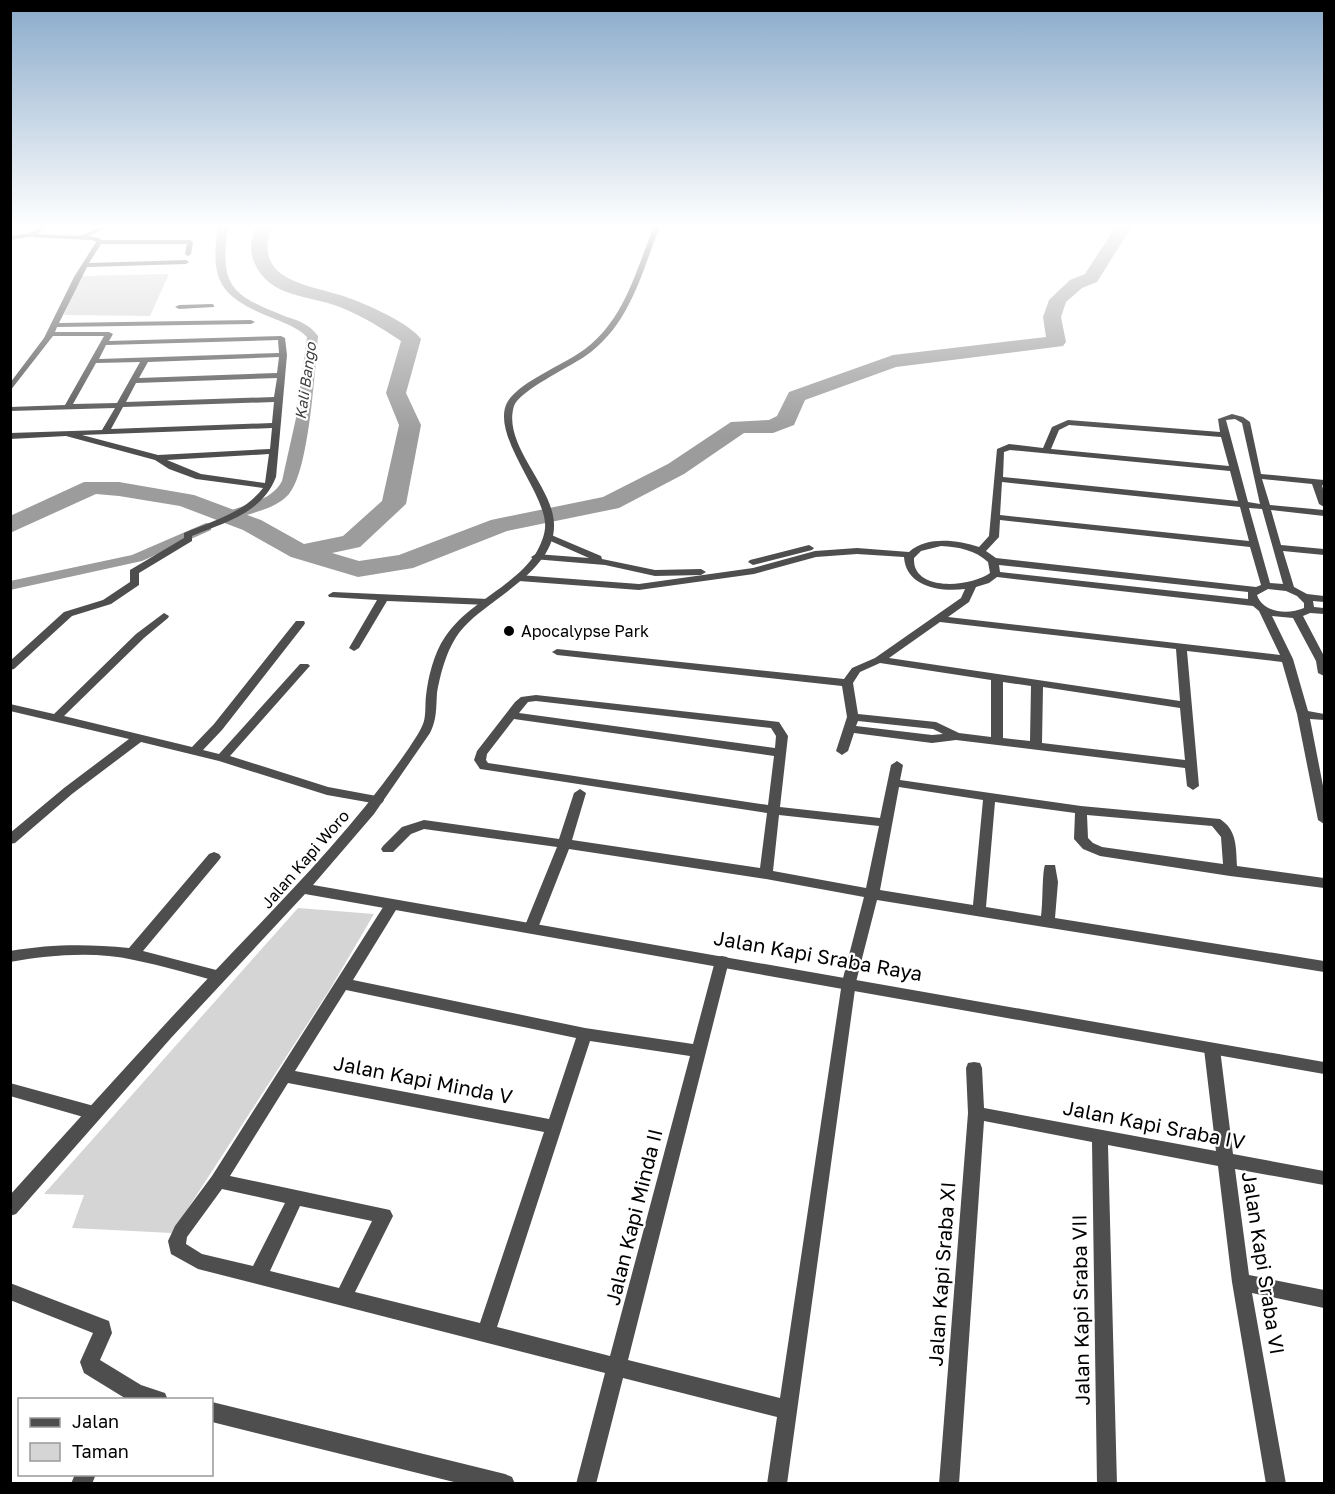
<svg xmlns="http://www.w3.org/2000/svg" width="1335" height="1494" font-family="'Golos Text',sans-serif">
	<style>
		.green { fill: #d5d5d5 }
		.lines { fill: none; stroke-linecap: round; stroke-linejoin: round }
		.canal { fill: #9c9c9c; fill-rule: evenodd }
		.river { fill: #9c9c9c; fill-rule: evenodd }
		.minor { fill: #4e4e4e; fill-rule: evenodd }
		.tertiary { fill: #4e4e4e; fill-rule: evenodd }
		.poi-dot { fill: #000; stroke: #fff; stroke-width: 2 }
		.labels { text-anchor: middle; stroke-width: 4.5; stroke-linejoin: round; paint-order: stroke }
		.far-water-label { font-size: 15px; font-style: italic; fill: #3d3d3d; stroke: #fff }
		.poi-label { font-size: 16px; fill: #000; stroke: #fff; text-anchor: start }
		.street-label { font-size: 16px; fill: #000; stroke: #fff }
		.near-street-label { font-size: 20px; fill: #000; stroke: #fff }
	</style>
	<rect width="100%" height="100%" fill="#fff"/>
	<path class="green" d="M169,274L150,316L64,315L80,276Z
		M298,908L374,914L330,989L172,1233L72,1228L84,1195L44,1194Z"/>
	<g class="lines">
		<path class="canal" d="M218,226H228C219,288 232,295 287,317C300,321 310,325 318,336C315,370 309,471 289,494C277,508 251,514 234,518L227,514L229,511C248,504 272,500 282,481L296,418L307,337C298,328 287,324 275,319C222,298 209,284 218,226Z
			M206,523L211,524V530L142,561L10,590V581L132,555Z"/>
		<path class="river" d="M256,226H272C252,279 304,284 340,295C360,301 409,322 421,339L406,393L421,425L406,504L360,547L332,553L359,561L399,555L491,520L603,497L668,464L731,422L769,420L777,416L789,392L893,355L1046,337L1043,317L1049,300L1070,280L1085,274L1116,226H1132L1097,282L1082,288L1066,302L1061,317L1066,342L1063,346L896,367L805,400L794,425L773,433H744L684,474L619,508L507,531L413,568L358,577L291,557L243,530L180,506L119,496L96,494L10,533V516L84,482H119L194,495L261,520L304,544L343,536L382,501L399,425L386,393L401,341C382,328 362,316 340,307C309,295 269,298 254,262C249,249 251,238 256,226Z"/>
		<path class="minor" d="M41,226H47L37,234L79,236L104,226H112L88,236L100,238L101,240H190L193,242L191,254L188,256L185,254L187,244H101L89,263L186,260L189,262L186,264L87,267L59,323L251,320L255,322L251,324L57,327L55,332H109L113,334L109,341L281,336L285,338L287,355L276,477C262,513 226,522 192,536V541L139,573V585L111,604L72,616L14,669L10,670V661L64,612L103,600L130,582V570L184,538V533C212,521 244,513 263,488L196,479L169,469L155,460L66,436L10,439V433L102,430L115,408L10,411V407L65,405L104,336H53L10,391V383L44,338L74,277L96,242L92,240L28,237L10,240V236L30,233ZM278,340L279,353L99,359L106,345ZM279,357L277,373L139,378L148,362ZM140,362L117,403L73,404L96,363ZM277,378L274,397L126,402L136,383ZM274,402L272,423L111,429L123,407ZM272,428L270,449L158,455L82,435ZM269,454L265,483L201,474L167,460Z
			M212,304L214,305V307L179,309L175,307L179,305Z
			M1232,414L1243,417L1250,422L1261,474L1324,480V486L1322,485L1324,493V507L1319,504L1312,484L1262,479L1270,505L1324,510V516L1271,510L1281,545L1324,549V555L1283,551L1294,587L1307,594L1324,596V602L1313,601L1314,607L1324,608V614L1310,613L1303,616L1324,656V676L1318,673L1316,661L1293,618L1272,616L1293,659L1308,711L1324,714V720L1310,719L1324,791V824L1318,820L1297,714L1282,662L1187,651L1199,786L1193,790L1187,786L1185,768L956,740L932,743L854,733L848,751L842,755L836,751L847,717L842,686L557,655L552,652L557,649L844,679L852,668L875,658L961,598L965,589C940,592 906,587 904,557L857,554L816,557L754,574L639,590L519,581L514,578L519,575L639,584L753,568L815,551L857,548L909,552C927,536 957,540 979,547L989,536L997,449L1009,444L1043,448L1052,427L1068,420L1220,432L1218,419ZM1235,419L1242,423L1260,504L1248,502L1226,420ZM1069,425L1221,437L1229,466L1051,449L1059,430ZM1010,450L1230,471L1238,501L1003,477L1004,452ZM1002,482L1240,507L1249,541L1000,515ZM1249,508L1262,509L1283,584L1270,583ZM1000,520L1250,547L1261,585L1256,587L996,558L986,551L999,537ZM941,546C959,547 975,550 988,562L990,573C974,585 924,592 915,567C914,564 914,561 914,558L921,551ZM999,565L1248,592V599L1000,572ZM997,577L1253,606L1259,611L1280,655L948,617L969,602L976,587L989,583ZM1268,589L1286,591L1297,596L1304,603V608C1288,615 1263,613 1257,595ZM940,622L1176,649L1180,701L889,658ZM880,663L991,680V737L959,733L936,722L858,714L853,683L860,672ZM1003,682L1031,686L1030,741L1003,738ZM1043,687L1180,708L1185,760L1042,743ZM858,721L933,729L943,734L932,735L856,726Z
			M549,534L601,556L602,559L655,570L701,569L706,572L701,575L655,576L605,565L533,559L531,557L536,554L589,558L546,539L544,537Z
			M809,545L814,548L812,550L753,565L748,562L750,560Z
			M333,592L488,599L493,602L488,605L387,601L359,648L354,651L349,648L377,600L329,597L328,595Z
			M164,613L169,616L168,618L144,638L64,716L192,747L214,724L296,621H304L305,623L304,625L222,730L203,750L219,754L300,664H308L310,666L308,668L230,756L328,787L382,797L384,800L382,803L378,804L327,795L219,761L141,742L72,794L15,843L10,844V833L64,788L129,739L10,711V704L54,714L136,634Z
			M536,695L779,722L788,736L780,807L880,818L891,765L897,761L903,765L900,780L1081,806L1220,819C1237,830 1236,847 1237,866L1324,878V888L1230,876L1100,856L1083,849L1074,839L1075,813L995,802L986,907L1041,916C1043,905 1042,872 1045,865H1055L1058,882L1055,918L1324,961V972L877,900L856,982L787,1484H767L777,1417L623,1378L596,1484H576L605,1373L198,1269L171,1254L168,1241L175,1226L212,1176L387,901H397L399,905L353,980L585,1028L693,1044L715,961L717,957L722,956L727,957L729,961L628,1360L780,1398L842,982L864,897L766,879L569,849L538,928L536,932L531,933L526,932L524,928L557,847L424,829L411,834L393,852H383L381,849L383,846L402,827L424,820L559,839L574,793L580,789L586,793L572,840L760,868L767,813L480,769L474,760L477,751L515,702L521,697ZM536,701L771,728L776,736L775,748L519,713L528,702ZM514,719L774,756L768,805L488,763L486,760L487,754ZM899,787L983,800L973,905L880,890ZM779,815L879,826L866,888L773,871ZM1087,815L1212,826L1221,837L1223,864L1102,847L1093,843L1088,838ZM346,990L576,1038L549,1119L295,1071ZM590,1041L690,1056L610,1356L497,1327ZM288,1083L544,1132L480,1323L355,1292L393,1216L390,1210L230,1176ZM222,1189L285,1203L253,1266L202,1254L186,1244L187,1237ZM300,1206L372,1221L339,1288L270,1271Z
			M214,852L219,854L221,857L219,860L143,951L224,972L226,976L224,980L219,982C191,974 163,966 134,960C94,951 50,955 10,962V951C52,944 87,944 129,948L209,854Z
			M1212,1043L1217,1045L1220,1049L1233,1154L1324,1171V1185L1235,1169L1249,1275L1324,1290V1308L1252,1293L1286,1484H1266L1232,1282L1218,1166L1108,1145L1117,1484H1097L1092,1142L984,1121L959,1484H939L968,1113L966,1068L968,1063L974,1062L980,1063L982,1068L984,1108L1216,1151L1204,1049L1207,1045Z
			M10,1083L94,1106L100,1108L102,1113L100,1118L94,1120L10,1096Z
			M10,1283L109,1321L112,1333L100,1360L141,1385L165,1393L168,1400H128L84,1373L80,1362L93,1333L10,1300Z
			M212,1402L505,1474L512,1477L515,1484H462L212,1422Z
			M75,1474H96L92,1484H71Z"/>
		<path class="tertiary" d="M654,226H660C641,274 630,326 584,357C569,367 519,391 514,406C502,445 553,486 554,524C556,570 490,598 464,627C448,644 441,671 437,693C436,708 437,719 430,733L374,814L313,885L1324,1062V1074L305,894L171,1038L16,1214L10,1216V1195C77,1121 144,1046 212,974C281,901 352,831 409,748C414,740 421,731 424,721C426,713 425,704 426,696C428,677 434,653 445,637C468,602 513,588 536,553C541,544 546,533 545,523C543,490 489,432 508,401C521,381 565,364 585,349C625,319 636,270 654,226Z"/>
	</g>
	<linearGradient id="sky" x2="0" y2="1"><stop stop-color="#89aaca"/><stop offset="0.52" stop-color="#fff"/><stop offset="1" stop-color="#fff" stop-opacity="0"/></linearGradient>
	<rect width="1335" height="435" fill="url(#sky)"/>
	<circle class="poi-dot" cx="509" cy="631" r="6"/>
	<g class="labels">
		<g class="far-water-label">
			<text transform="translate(306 381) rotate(-82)" y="5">Kali Bango</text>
		</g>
		<g class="poi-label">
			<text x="521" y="637">Apocalypse Park</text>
		</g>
		<g class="street-label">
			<text transform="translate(305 859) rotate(-49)" y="6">Jalan Kapi Woro</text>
		</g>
		<g class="near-street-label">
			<text transform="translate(818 956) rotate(10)" y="7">Jalan Kapi Sraba Raya</text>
			<text transform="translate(423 1080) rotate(11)" y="7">Jalan Kapi Minda V</text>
			<text transform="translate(1154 1125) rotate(11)" y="7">Jalan Kapi Sraba IV</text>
			<text transform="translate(634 1217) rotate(-76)" y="7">Jalan Kapi Minda II</text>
			<text transform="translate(1263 1263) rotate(81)" y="7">Jalan Kapi Sraba VI</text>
			<text transform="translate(942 1274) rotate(-86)" y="7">Jalan Kapi Sraba XI</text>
			<text transform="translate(1081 1310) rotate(-91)" y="7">Jalan Kapi Sraba VII</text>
		</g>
	</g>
	<rect width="1335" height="1494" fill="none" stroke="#000000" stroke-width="24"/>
	<rect x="18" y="1398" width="195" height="78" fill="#ffffff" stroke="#999999" stroke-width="1.5"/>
	<rect x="30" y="1418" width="30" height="9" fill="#4e4e4e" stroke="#999999" stroke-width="1.5"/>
	<text x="72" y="1428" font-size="18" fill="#000000">Jalan</text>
	<rect x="30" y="1443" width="30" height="18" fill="#d5d5d5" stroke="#999999" stroke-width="1.5"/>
	<text x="72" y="1458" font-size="18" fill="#000000">Taman</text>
</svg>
